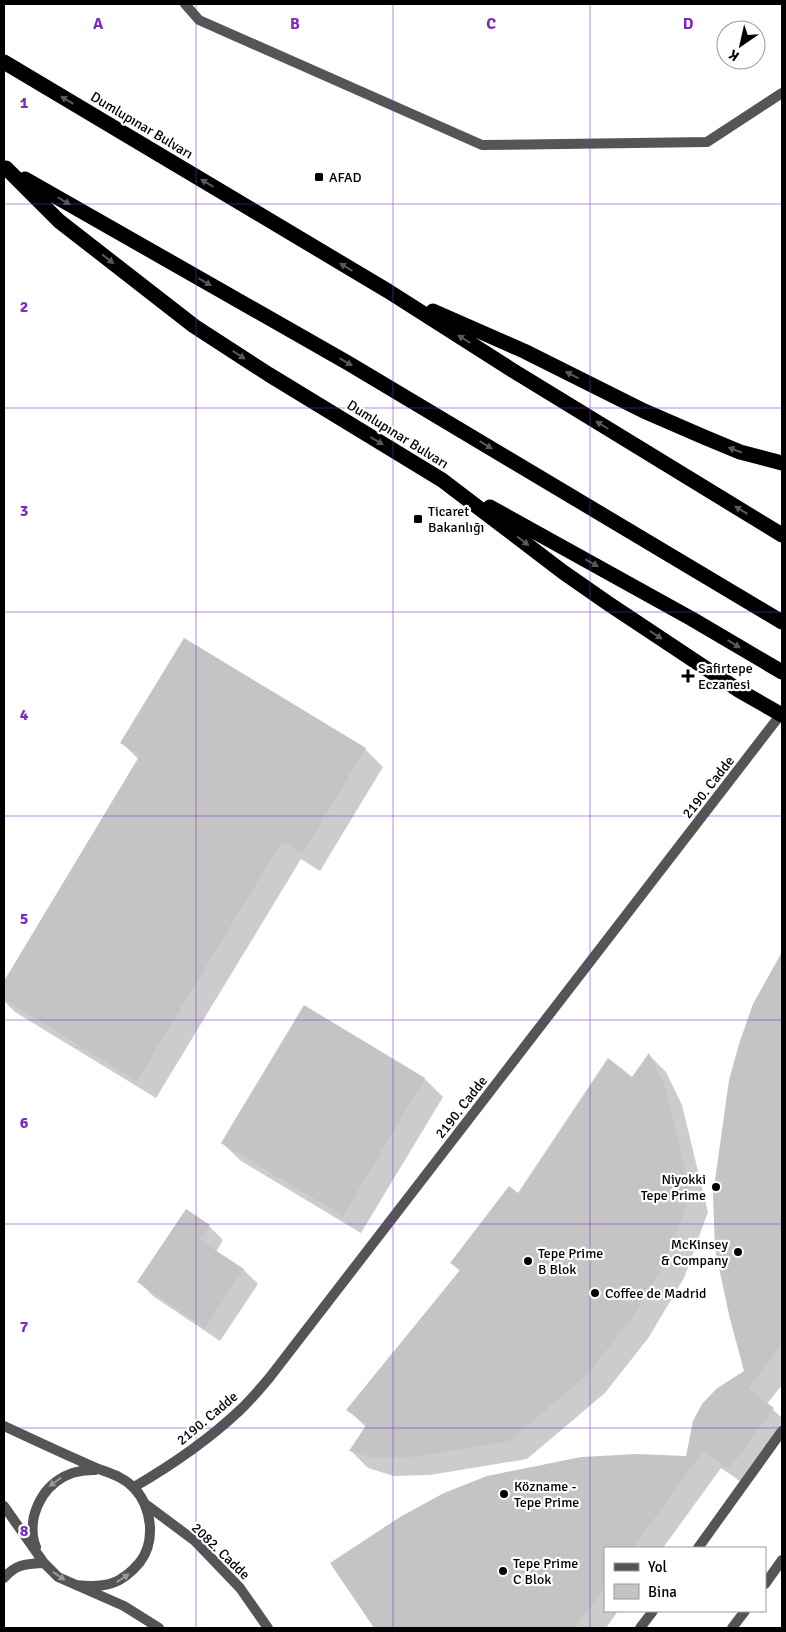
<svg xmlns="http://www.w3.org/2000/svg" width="786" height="1632" font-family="Signika,sans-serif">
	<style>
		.shadow { fill: #0003 }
		.building { fill: #c4c4c4 }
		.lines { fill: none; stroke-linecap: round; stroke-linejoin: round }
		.lane { stroke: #555; stroke-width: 10 }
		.street { stroke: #555; stroke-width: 10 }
		.highway { stroke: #000; stroke-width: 15 }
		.oneway { fill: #595959 }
		.oneway2 { fill: #999 }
		.grid { fill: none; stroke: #7b2cbf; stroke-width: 1; stroke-opacity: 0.55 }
		.poi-dot { fill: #000; stroke: #fff; stroke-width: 2 }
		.labels { text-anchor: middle; stroke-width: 4.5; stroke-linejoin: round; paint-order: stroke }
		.street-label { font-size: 14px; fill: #000; stroke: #fff }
		.poi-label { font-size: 14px; fill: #000; stroke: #fff; text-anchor: start }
		.grid-label { font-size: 16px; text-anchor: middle; font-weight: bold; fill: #7b2cbf; stroke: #fff; stroke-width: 4.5; stroke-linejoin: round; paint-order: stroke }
	</style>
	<rect width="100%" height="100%" fill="#fff"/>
	<path class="shadow" d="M122,743L365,749L383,767L320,871L301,859L156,1098L15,1012L4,1001V983L139,760Z
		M782,952V1385L767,1404L782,1418V1438L747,1486L721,1468L663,1548H605V1611H618L606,1628H376L332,1563L687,1458L745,1371L754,1005Z
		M304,1007L425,1079L443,1097L361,1233L241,1161L222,1143Z
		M649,1055L666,1072L682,1105L708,1212L684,1278L649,1337L605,1393L527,1459L430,1475L394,1476L368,1468L350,1450L366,1427L348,1410L460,1271L452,1263L632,1078Z
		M209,1226L223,1240L216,1252L244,1270L258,1284L220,1341L153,1296L139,1282Z"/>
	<path class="building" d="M184,638L366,748L302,854L282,841L137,1081L4,999V981L140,755L120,743Z
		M782,952V1344L748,1389L774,1408L729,1469L703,1451L633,1548H605V1587L575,1628H374L330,1563L400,1517L444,1493L487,1476L581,1457L638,1454L686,1456L693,1421L702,1404L716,1389L744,1371L730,1319L715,1249L713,1195L729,1080L739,1044L753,1004Z
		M304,1005L425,1078L343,1216L221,1143Z
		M649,1053L665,1086L691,1193L666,1260L631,1319L587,1375L509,1441L411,1457L374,1458L349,1451L367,1424L346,1410L460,1270L450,1263L509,1186L518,1193L608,1058L632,1077Z
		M186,1209L210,1225L200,1240L244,1269L205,1328L137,1282Z"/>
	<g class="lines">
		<path class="lane" d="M185,4L199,20L482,145L707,142L782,93"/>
		<path class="street" d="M4,1426C34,1440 64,1454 94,1467C108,1473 123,1476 134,1488C152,1507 156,1541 140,1562C121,1585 105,1588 76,1585
			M134,1487C172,1465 207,1441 239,1411C250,1401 260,1389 270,1377L781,714
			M144,1503L195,1541L240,1588L268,1628
			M4,1506L44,1563L58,1577L124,1606L159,1628
			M36,1547C32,1538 32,1526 34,1516C42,1486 65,1469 95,1470
			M698,1548L782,1431
			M4,1578C16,1564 26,1564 44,1563
			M765,1584L782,1560
			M640,1628L653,1611
			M732,1628L745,1611"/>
		<path class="highway" d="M4,62L388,291L512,370L782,535
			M6,168L59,221L194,326L268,374L442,480L563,572L609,604L740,691L782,715
			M25,179L348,363L782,622
			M433,311L524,351L644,411L704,437L740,452L782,463
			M490,507L692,619L782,672"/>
	</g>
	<defs><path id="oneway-solid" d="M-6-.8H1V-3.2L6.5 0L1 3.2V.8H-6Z" transform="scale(1.25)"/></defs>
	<g class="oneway">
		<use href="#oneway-solid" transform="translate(67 100) rotate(-149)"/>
		<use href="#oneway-solid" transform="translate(207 183) rotate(-149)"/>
		<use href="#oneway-solid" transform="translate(64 201) rotate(30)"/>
		<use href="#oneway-solid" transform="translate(108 259) rotate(38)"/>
		<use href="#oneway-solid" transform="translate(346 267) rotate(-149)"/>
		<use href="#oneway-solid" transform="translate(205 282) rotate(30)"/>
		<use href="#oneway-solid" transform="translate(464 339) rotate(-148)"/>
		<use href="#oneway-solid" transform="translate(239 355) rotate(33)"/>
		<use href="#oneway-solid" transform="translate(346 362) rotate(30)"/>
		<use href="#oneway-solid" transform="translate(572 375) rotate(-153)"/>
		<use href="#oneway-solid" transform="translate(602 425) rotate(-148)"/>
		<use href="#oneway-solid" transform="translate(377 441) rotate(31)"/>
		<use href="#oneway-solid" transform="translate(486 445) rotate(31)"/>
		<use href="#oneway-solid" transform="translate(735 450) rotate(-159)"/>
		<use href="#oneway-solid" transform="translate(741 510) rotate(-149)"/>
		<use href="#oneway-solid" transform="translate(523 541) rotate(37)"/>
		<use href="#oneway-solid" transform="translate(592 563) rotate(29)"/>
		<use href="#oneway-solid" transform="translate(656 635) rotate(33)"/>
		<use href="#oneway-solid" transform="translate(734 644) rotate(31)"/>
	</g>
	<g class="oneway2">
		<use href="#oneway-solid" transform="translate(55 1482) rotate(144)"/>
		<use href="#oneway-solid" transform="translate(59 1576) rotate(34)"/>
		<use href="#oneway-solid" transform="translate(123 1578) rotate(-33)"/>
	</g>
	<path class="grid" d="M196,4V1628M393,4V1628M590,4V1628M4,204H782M4,408H782M4,612H782M4,816H782M4,1020H782M4,1224H782M4,1428H782"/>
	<g class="poi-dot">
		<rect x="314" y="172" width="10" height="10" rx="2.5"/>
		<rect x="413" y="514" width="10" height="10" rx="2.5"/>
		<path d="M685.5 668.5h5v5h5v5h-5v5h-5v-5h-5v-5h5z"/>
		<circle cx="716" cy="1187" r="5"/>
		<circle cx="738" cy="1252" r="5"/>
		<circle cx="528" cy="1261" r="5"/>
		<circle cx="595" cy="1293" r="5"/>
		<circle cx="504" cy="1494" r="5"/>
		<circle cx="503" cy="1571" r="5"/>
	</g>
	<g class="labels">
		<g class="street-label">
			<text transform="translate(142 125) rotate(31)" y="5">Dumlupınar Bulvarı</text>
			<text transform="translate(398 434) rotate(32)" y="5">Dumlupınar Bulvarı</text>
			<text transform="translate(708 787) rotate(-52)" y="5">2190. Cadde</text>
			<text transform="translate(461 1107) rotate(-52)" y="5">2190. Cadde</text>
			<text transform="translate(207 1418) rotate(-40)" y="5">2190. Cadde</text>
			<text transform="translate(221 1551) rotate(44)" y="5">2082. Cadde</text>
		</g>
		<g class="poi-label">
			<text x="329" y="182">AFAD</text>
			<text x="428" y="516">Ticaret<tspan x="428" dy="16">Bakanlığı</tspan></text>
			<text x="698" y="673">Safirtepe<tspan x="698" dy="16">Eczanesi</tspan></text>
			<text x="706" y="1184" text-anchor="end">Niyokki<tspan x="706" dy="16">Tepe Prime</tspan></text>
			<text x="728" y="1249" text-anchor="end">McKinsey<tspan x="728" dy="16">&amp; Company</tspan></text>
			<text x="538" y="1258">Tepe Prime<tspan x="538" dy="16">B Blok</tspan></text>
			<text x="605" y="1298">Coffee de Madrid</text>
			<text x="514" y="1491">Közname -<tspan x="514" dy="16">Tepe Prime</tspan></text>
			<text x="513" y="1568">Tepe Prime<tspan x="513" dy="16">C Blok</tspan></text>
		</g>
	</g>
	<g class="grid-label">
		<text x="98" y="29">A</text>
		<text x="295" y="29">B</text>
		<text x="491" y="29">C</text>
		<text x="688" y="29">D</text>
		<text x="24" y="108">1</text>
		<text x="24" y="312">2</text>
		<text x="24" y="516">3</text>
		<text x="24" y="720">4</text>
		<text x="24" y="924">5</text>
		<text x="24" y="1128">6</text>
		<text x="24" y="1332">7</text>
		<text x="24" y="1536">8</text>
	</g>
	<rect width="786" height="1632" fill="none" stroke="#000000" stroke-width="10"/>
	<rect x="604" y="1547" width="162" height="65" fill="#ffffff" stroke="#999999"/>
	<rect x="614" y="1563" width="25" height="8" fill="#555555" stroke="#999999"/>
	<text x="648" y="1572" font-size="15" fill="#000000">Yol</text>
	<rect x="614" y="1584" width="25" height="15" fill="#c4c4c4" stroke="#999999"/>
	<text x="648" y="1597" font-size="15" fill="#000000">Bina</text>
	<g transform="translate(741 45) rotate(214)"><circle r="24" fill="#ffffff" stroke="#999999"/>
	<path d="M0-4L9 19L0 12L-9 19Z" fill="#000000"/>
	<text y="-8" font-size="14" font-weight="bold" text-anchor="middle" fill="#000000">K</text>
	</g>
</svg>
